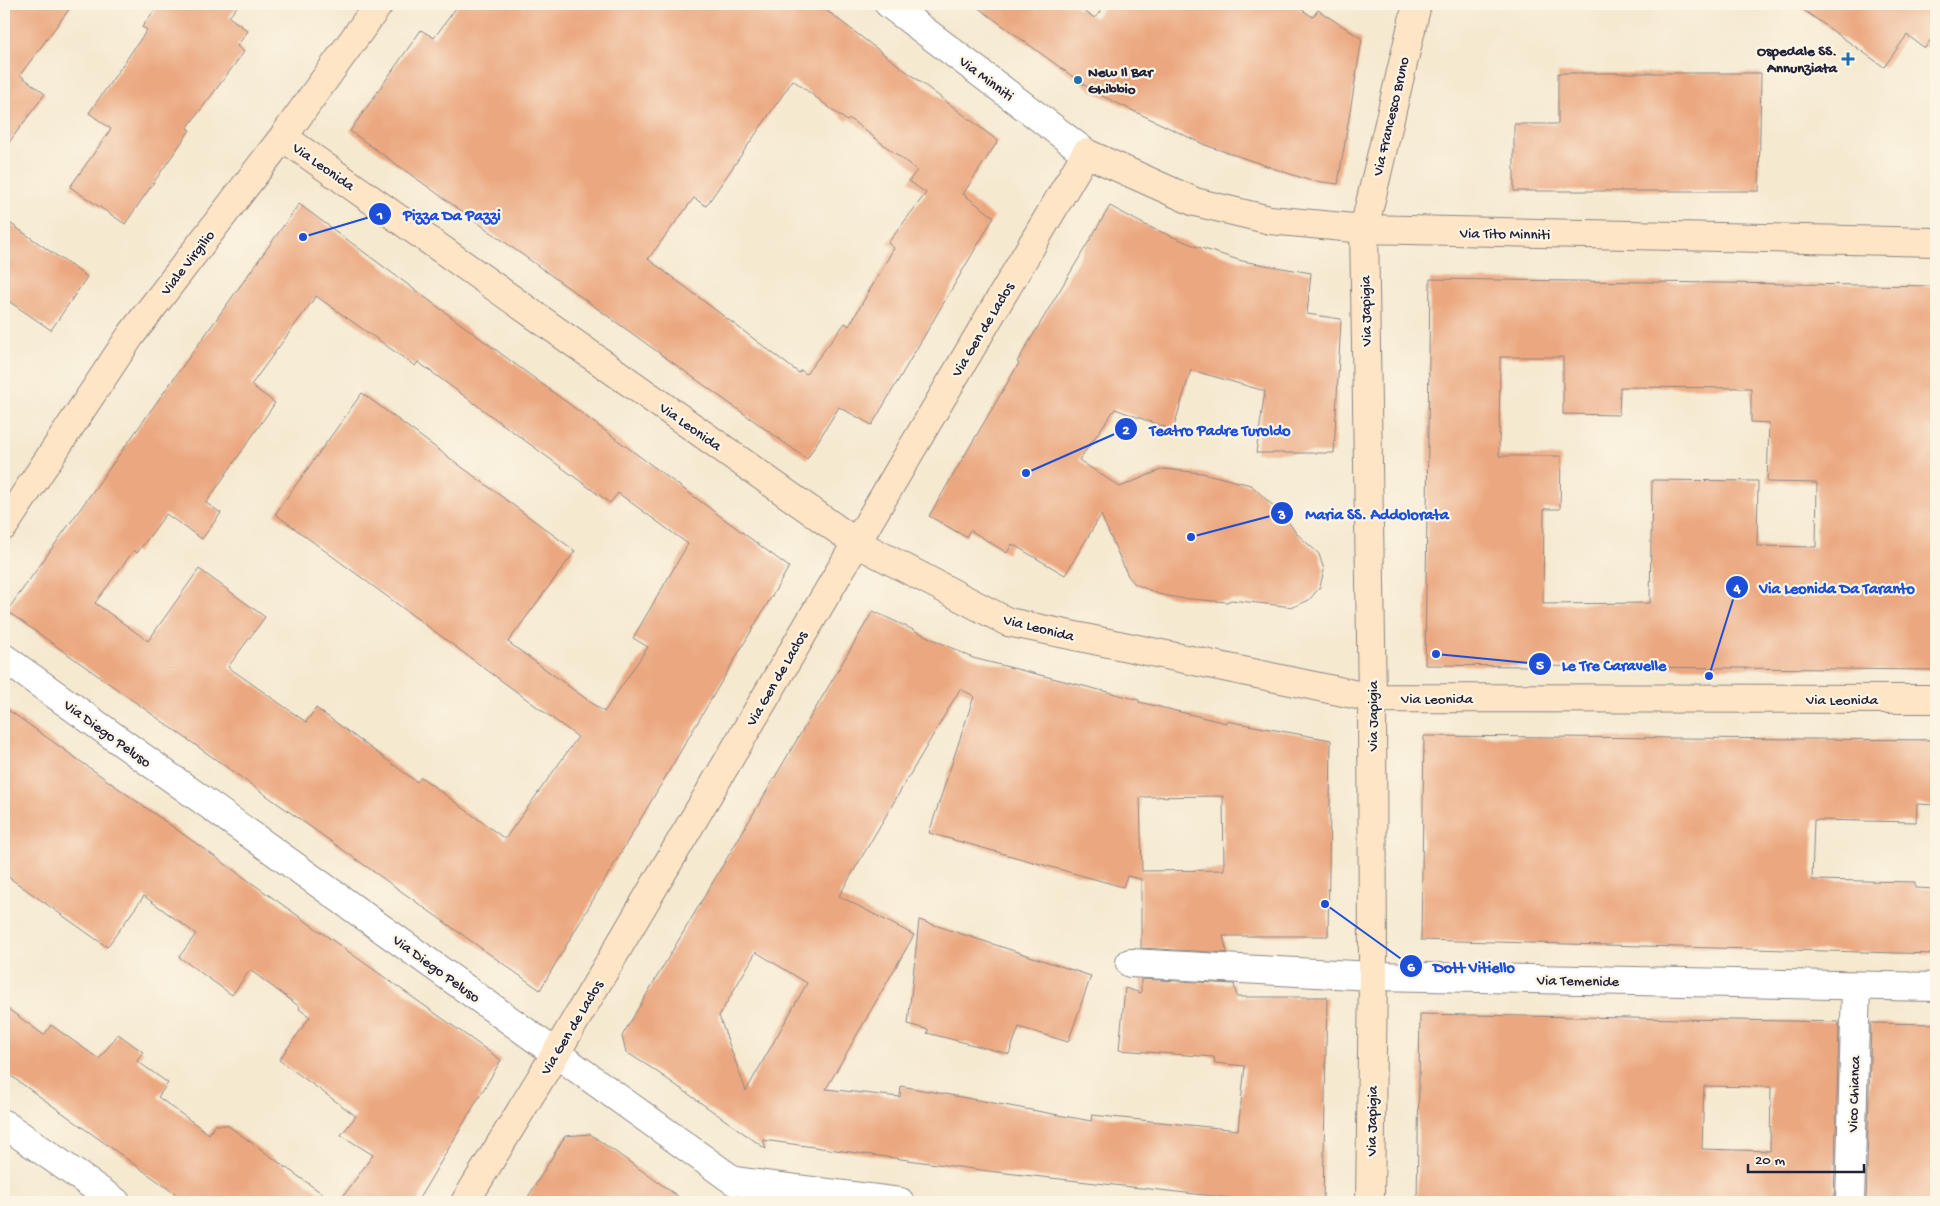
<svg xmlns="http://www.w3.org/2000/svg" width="1940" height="1206" font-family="'Gochi Hand',sans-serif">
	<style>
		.building { fill: #eba880; fill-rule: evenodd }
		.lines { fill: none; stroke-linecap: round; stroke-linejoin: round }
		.street-casing { stroke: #8c8686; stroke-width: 30 }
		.secondary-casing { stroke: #8c8686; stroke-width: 30 }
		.street { stroke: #fff; stroke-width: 28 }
		.secondary { stroke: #fee5c5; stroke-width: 28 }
		.poi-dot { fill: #1f6fb2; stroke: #fcf5e5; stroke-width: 2 }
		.labels { text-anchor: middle; stroke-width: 4.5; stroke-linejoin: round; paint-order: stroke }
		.poi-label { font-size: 15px; font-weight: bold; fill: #22223b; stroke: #fcf5e5; text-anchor: end }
		.street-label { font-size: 15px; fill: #22223b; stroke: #fcf5e5 }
		.leader { fill: none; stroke: #1d4ed8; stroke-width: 2 }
		.callout-dot { fill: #1d4ed8; stroke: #fcf5e5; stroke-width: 2 }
		.mark-label { font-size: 15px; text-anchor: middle; font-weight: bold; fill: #fff }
		.callout-label { font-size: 16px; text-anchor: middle; font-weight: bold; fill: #1d4ed8; stroke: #fcf5e5; stroke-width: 4.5; stroke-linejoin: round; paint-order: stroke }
	</style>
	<rect width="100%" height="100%" fill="#fcf5e5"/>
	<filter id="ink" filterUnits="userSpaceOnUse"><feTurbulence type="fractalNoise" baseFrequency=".02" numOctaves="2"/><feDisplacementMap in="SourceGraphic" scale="10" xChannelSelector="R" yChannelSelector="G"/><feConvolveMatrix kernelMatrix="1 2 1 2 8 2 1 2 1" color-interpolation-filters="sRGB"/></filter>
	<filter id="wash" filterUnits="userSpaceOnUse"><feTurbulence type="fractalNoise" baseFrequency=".0096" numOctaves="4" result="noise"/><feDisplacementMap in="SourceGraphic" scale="20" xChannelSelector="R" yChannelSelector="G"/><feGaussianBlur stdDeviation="1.12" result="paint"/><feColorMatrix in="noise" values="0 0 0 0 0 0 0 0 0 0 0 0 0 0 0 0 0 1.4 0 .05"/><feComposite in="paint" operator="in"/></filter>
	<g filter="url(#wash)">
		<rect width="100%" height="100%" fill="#f5e9d0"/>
		<g id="blocks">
			<path class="building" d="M4,4H73L20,75L45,94L4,149Z
				M159,4H239L229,17L248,31L237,46L244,52L187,128L190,130L125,224L70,187L111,129L89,113L147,30L142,27Z
				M459,4H818L998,141L963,194L994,217L872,425L839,407L807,459L350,131L421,30L434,38ZM793,80L847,121L850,119L917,170L909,181L926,193L888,243L894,248L849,326L845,323L806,374L801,370L799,373L648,259L694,198L706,206Z
				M973,4H1072L1095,18L1106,4H1293L1313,17L1318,10L1362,39L1338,184L1308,180L1205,145L1094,92Z
				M1795,4H1936V32L1925,48L1907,35L1884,67Z
				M1558,73H1761L1759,191H1514V124H1558Z
				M299,204L789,567L540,990L7,611ZM316,296L415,366L418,362L610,503L618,493L688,544L633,638L648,647L604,712L508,642L575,551L362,393L275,514L578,737L505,839L421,777L417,782L316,708L306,722L228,667L265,617L199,569L148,641L95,603L134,550L137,553L166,514L202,539L221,513L206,503L275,403L251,385Z
				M1110,206L1147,226L1195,246L1242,261L1311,273L1307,314L1341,319L1334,453H1256L1265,391L1191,370L1173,430L1115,409L1079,460L1120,487L1163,469L1202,473L1251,485L1285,517L1296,533L1319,554L1324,570L1320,587L1309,600L1293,607L1231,600L1227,602L1179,598L1158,594L1147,589L1135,584L1128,576L1101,515L1065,575L1012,544L1007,553L970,530L966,537L929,516L1019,363L1017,362Z
				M4,219L87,277L51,330L4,298Z
				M1430,279L1936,286V670L1425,665ZM1500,357H1563V414L1619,415L1620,387L1751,388V422L1769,423L1767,482L1817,483L1816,547L1757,546L1758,481L1652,480L1650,603L1543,604L1544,509H1560L1561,456H1499Z
				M873,611L973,658L1139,700V702L1226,723V721L1331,740L1328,936H1223L1227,953L1141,948V879L1127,876L1123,887L929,833L974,696L960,689L839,896L914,935L826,1089L900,1097L901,1086L1091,1121L1092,1115L1238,1130L1245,1066L1215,1063L1214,1057L1119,1050L1125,988L1141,993V979L1234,984L1237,997H1327L1323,1202H1267L988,1171L763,1140L766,1149L653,1069L626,1052L622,1036ZM1223,796L1224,870L1142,871L1140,797ZM756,952L807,983L746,1091L719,1016Z
				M4,707L501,1060L417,1202H339L373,1155L341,1135L356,1116L279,1060L310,1017L299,1009L300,1007L250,970L232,995L179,957L196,934L144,896L107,947L4,874Z
				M1424,736L1936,740V805L1917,804L1916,822L1814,820L1812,880L1915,882V888L1936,889V954L1421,940Z
				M919,920L1091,976L1068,1042L1019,1027L1009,1054L927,1033L929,1030L908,1024Z
				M4,1006L44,1035L51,1025L99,1059L118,1034L143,1052L137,1061L168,1083L158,1097L209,1134L215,1125H227L334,1202H187L4,1071Z
				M1420,1014L1839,1022L1834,1202H1417ZM1704,1086L1771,1087L1770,1151L1702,1149Z
				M1871,1023L1936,1024V1202H1866Z
				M590,1134L686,1202H525L565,1136Z"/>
		</g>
	</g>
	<g filter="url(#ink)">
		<use href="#blocks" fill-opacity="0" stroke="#8c8686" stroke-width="1"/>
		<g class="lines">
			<g class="street-casing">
				<path id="street" d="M889,4L1086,153
					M4,658L734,1181L900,1202
					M1130,963L1373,976L1936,987
					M4,1124L116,1202
					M1850,1202L1856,986"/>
			</g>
			<g class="secondary-casing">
				<path id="secondary" d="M283,137L855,542L1008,622L1372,698L1936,699
					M4,526L131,335L283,137L379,4
					M465,1202L556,1053L1086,153L1195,202L1270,220L1364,229L1936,242
					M1370,1202L1373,976L1372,698L1364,229L1417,4"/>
			</g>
			<use href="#street" class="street"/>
			<use href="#secondary" class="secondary"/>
		</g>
	</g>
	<g class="poi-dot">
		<path d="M1845.5 51.5h5v5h5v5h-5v5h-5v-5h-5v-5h5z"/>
		<circle cx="1078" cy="80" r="5"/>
	</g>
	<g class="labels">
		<g class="poi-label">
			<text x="1837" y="55">Ospedale SS.<tspan x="1837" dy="17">Annunziata</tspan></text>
			<text x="1088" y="76" text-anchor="start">New Il Bar<tspan x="1088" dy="17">Ghibbio</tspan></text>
		</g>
		<g class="street-label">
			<text transform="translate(987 78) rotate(37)" y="5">Via Minniti</text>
			<text transform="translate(1390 116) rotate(-77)" y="5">Via Francesco Bruno</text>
			<text transform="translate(324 166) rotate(35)" y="5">Via Leonida</text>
			<text transform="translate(1505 233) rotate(1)" y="5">Via Tito Minniti</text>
			<text transform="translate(187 262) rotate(-52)" y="5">Viale Virgilio</text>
			<text transform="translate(1365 311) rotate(-91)" y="5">Via Japigia</text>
			<text transform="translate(982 329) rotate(-59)" y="5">Via Gen de Laclos</text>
			<text transform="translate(691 426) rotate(35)" y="5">Via Leonida</text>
			<text transform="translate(1039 627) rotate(14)" y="5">Via Leonida</text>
			<text transform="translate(776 678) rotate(-60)" y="5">Via Gen de Laclos</text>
			<text x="1437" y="703">Via Leonida</text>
			<text x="1842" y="704">Via Leonida</text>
			<text transform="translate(1372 716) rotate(-90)" y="5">Via Japigia</text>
			<text transform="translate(108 733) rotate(36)" y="5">Via Diego Peluso</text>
			<text transform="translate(437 968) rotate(36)" y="5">Via Diego Peluso</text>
			<text transform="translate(1578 980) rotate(1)" y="5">Via Temenide</text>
			<text transform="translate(571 1027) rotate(-59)" y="5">Via Gen de Laclos</text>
			<text transform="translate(1853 1094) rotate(-88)" y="5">Vico Chianca</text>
			<text transform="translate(1371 1121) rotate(-89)" y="5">Via Japigia</text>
		</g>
	</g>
	<path class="leader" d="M303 237L380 214M1026 473L1126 429M1191 537L1282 513M1709 676L1737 587M1436 654L1540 664M1325 904L1411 966"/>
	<g class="callout-dot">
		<circle cx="303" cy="237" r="5"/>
		<circle cx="1026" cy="473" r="5"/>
		<circle cx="1191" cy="537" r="5"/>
		<circle cx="1709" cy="676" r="5"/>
		<circle cx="1436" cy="654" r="5"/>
		<circle cx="1325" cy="904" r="5"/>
		<circle cx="380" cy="214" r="12"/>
		<circle cx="1126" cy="429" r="12"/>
		<circle cx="1282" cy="513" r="12"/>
		<circle cx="1737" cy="587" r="12"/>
		<circle cx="1540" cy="664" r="12"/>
		<circle cx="1411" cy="966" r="12"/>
	</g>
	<g class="mark-label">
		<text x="380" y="219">1</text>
		<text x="1126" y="434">2</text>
		<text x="1282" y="519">3</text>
		<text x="1737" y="592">4</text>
		<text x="1540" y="669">5</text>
		<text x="1411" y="971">6</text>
	</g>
	<g class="callout-label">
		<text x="452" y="220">Pizza Da Pazzi</text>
		<text x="1220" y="435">Teatro Padre Turoldo</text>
		<text x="1377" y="519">Maria SS. Addolorata</text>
		<text x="1837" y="593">Via Leonida Da Taranto</text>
		<text x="1614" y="670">Le Tre Caravelle</text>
		<text x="1474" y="972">Dott Vitiello</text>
	</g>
	<rect width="1940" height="1206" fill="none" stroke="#fcf5e5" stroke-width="20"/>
	<path d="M1748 1164v8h116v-8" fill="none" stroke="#22223b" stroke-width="2.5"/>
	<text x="1755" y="1164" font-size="15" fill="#22223b" stroke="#fcf5e5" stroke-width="4" paint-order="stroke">20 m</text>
</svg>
